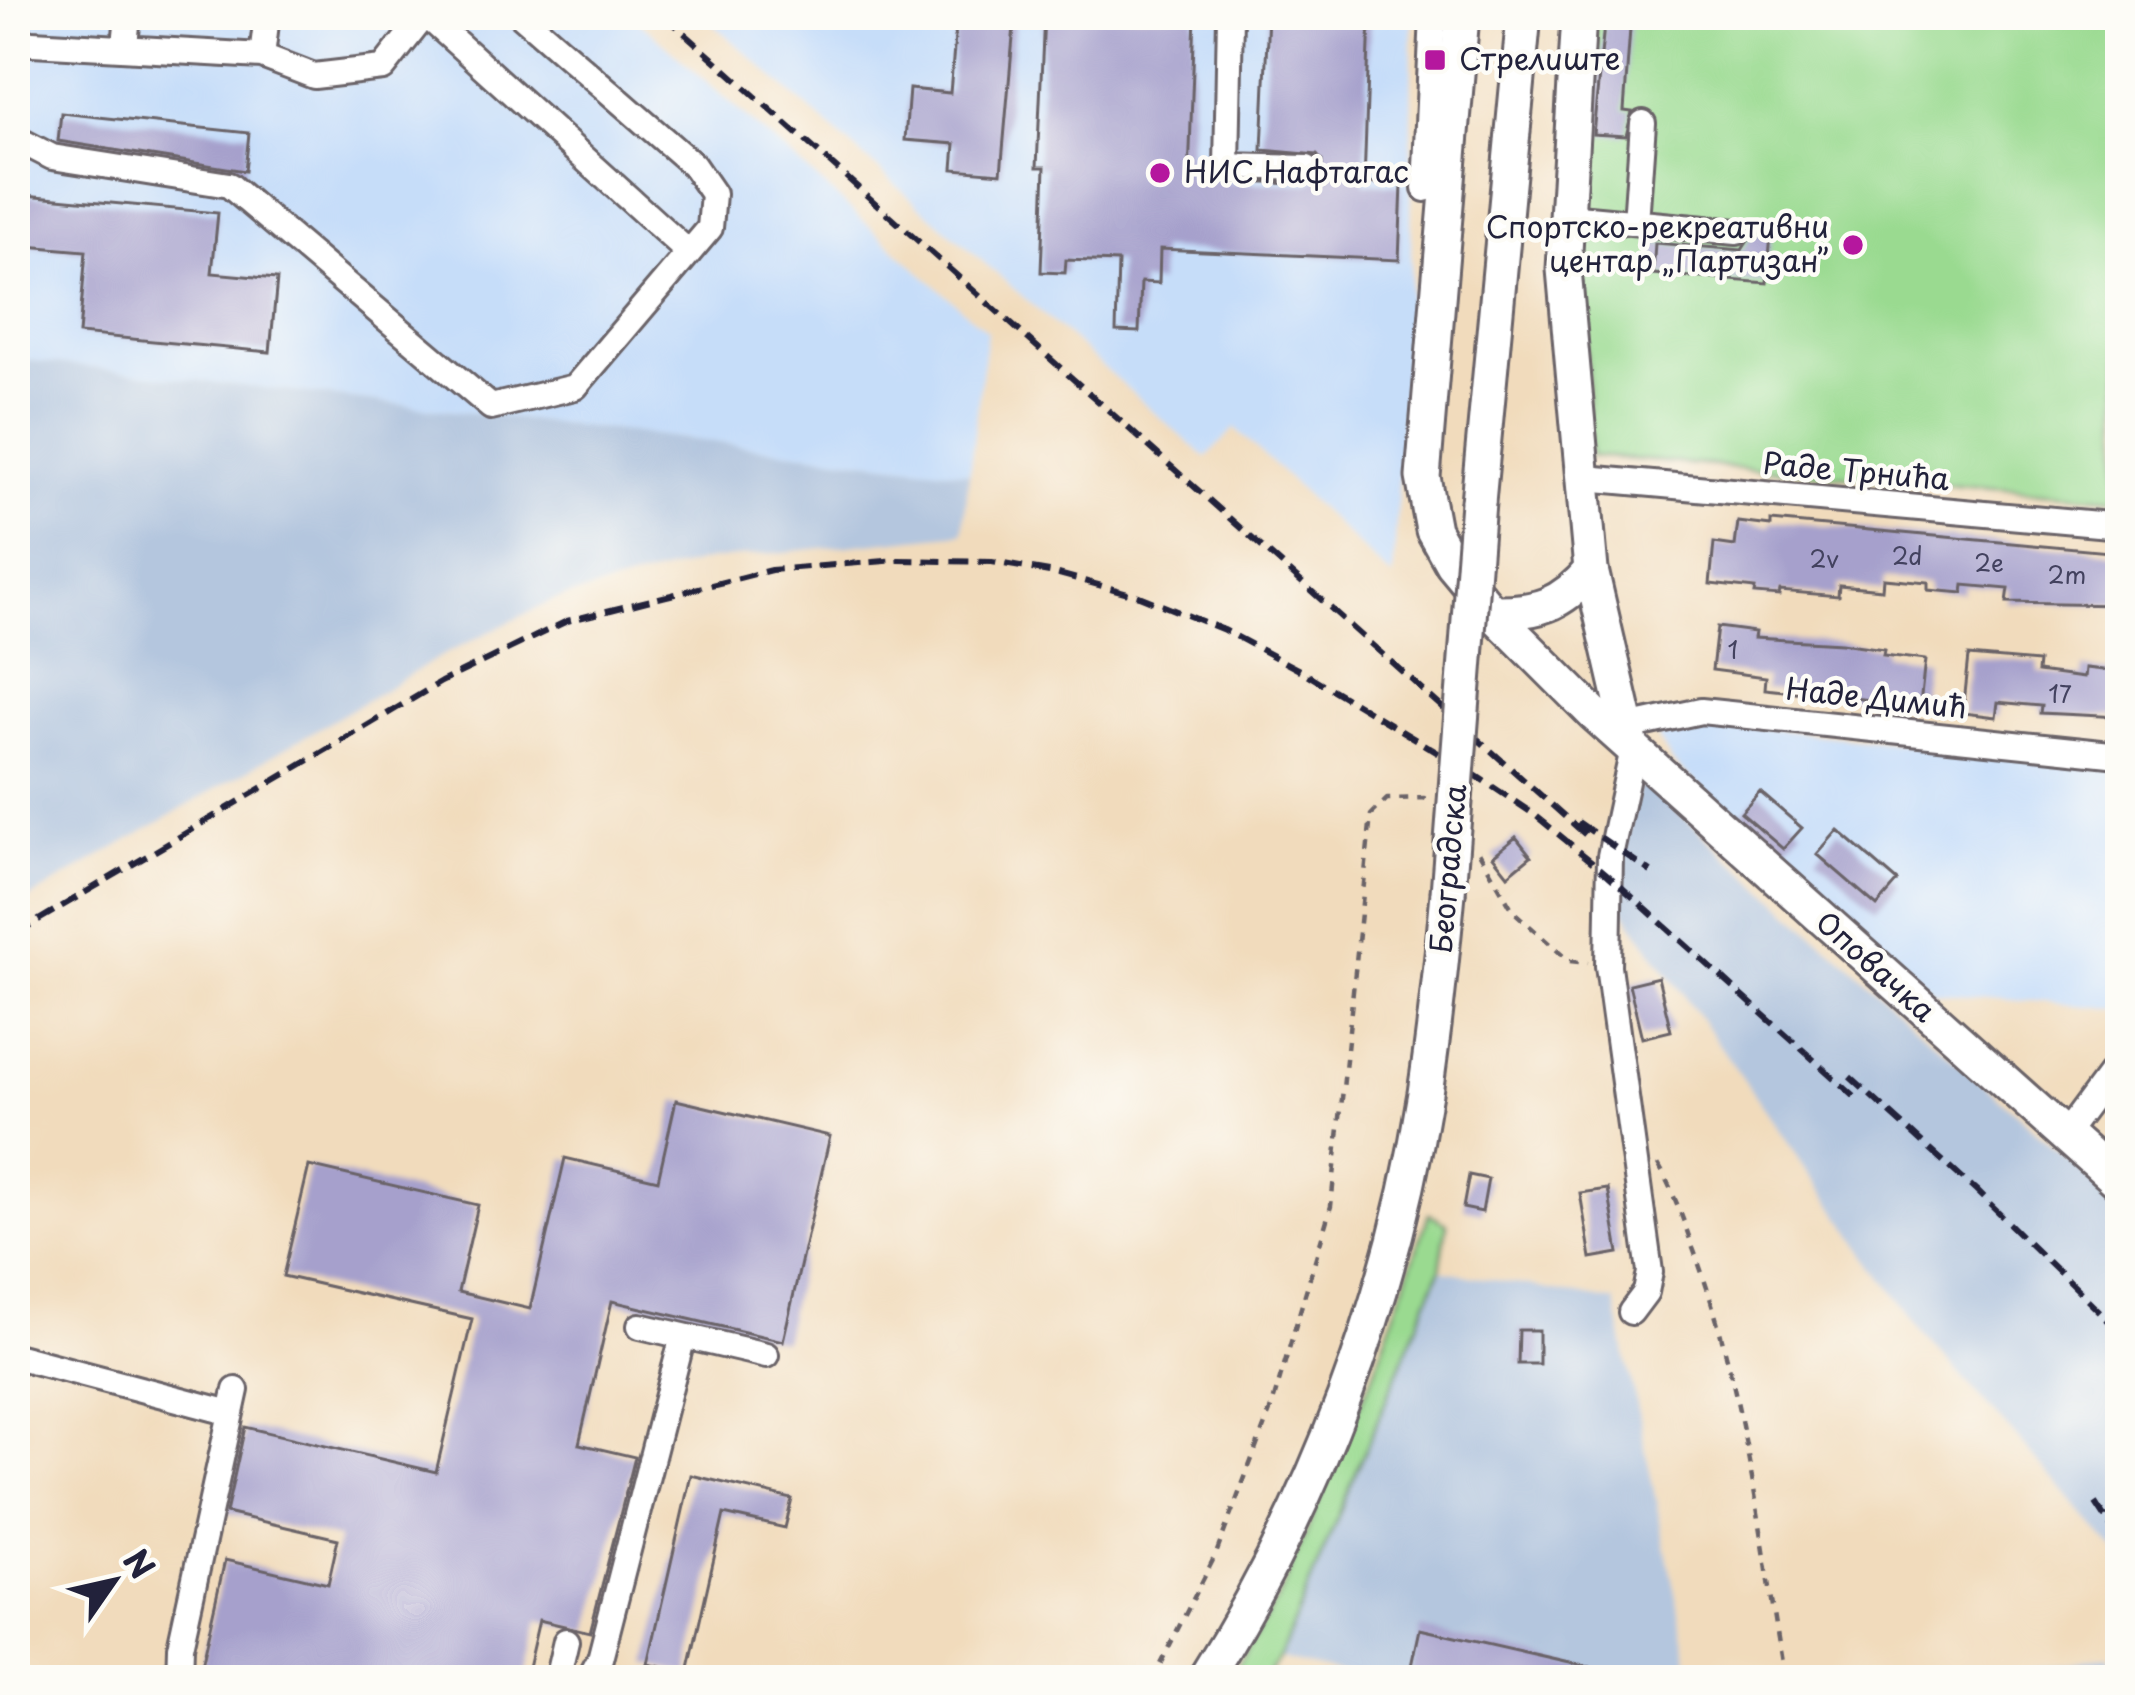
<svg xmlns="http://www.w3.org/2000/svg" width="2135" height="1695" font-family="'Playpen Sans',sans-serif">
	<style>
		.built { fill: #c6ddf9 }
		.industrial { fill: #b4c6de }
		.green { fill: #9ada90; stroke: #5e7e66; stroke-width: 3 }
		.building { fill: #a6a0cc }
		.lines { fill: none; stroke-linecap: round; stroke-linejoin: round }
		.minor-casing { stroke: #6a6368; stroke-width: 30 }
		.major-casing { stroke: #6a6368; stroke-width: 39 }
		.path { stroke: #6a6368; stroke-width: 4.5; stroke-dasharray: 9 9; stroke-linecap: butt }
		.minor { stroke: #fff; stroke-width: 24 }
		.major { stroke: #fff; stroke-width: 33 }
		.rail { stroke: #22223b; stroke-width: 6; stroke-dasharray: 18 9; stroke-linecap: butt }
		.major-bridge-casing { stroke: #6a6368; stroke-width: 39; stroke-linecap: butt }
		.major-bridge { stroke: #fff; stroke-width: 33 }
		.poi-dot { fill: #b5179e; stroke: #fdfcf7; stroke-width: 4.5 }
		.labels { text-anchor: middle; stroke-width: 9; stroke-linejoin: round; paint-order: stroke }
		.number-label { font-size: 24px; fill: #43425f }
		.poi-label { font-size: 30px; fill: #22223b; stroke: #fdfcf7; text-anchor: start }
		.street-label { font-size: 30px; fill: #22223b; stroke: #fdfcf7 }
	</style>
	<rect width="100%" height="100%" fill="#fdfcf7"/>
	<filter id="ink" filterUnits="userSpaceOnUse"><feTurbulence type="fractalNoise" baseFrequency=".00833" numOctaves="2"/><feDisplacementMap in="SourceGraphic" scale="24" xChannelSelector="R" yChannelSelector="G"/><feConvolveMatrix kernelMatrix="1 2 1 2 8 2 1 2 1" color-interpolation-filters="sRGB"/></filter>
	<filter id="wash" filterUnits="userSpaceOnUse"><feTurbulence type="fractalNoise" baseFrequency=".004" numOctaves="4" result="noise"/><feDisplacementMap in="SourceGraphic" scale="48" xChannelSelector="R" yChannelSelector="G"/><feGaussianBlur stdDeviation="2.7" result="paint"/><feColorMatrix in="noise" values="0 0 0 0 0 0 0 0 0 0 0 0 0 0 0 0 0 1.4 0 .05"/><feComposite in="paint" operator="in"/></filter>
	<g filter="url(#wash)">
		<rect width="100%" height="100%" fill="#f1dbbc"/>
		<path class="built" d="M15,15H632L987,331L969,473L15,359Z
			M703,15H1412L1411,262L1393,579L1235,428L1206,458Z
			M1705,722L2120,766V1009L1933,992L1671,761L1657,736Z"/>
		<path class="industrial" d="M15,359L969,473L963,533L710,560L554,600L445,654L15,907Z
			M1646,783L2120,1206V1557L1917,1325L1620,905L1622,852L1637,789Z
			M1440,1270L1615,1302L1693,1680H1377L1279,1658Z
			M2109,1656L2120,1680H1976Z"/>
		<path class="green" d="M1589,15H2120V498L1591,456L1582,265L1591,209L1582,143Z
			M1429,1214L1447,1223L1440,1270L1279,1658L1263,1680H1228L1278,1599L1374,1372Z"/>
		<g id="blocks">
			<path class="building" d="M957,15H1015L1001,173L953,169L955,144L905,140L909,89L950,93Z
				M1044,15H1195L1189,176L1215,177L1227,182L1307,184L1322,176V161L1317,155L1262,150L1268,15H1370L1364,183L1402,185L1399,260L1160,249L1159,283L1141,282L1139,332L1116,331L1118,262L1066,260L1065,273L1041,272L1045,167H1037Z
				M1605,15H1631L1624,111L1632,112L1626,136L1593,134Z
				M61,113L249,133L245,171L58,141Z
				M15,194L218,213L212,273L277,279L270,352L79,334L86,251L15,245Z
				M1753,233L1771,234L1767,283L1653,274L1655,243L1742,250Z
				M1771,521L2120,553V605L2007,603L2009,589L1964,585L1963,593L1928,590V582L1883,578L1882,589L1839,585L1838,596L1780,591L1779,596L1754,594L1755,589L1710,584L1714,543L1735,546L1738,522L1771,526Z
				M1717,627L1755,632L1754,638L1841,643L1884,649L1883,655L1925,660L1920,705L1765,689L1766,677L1712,670Z
				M1969,656L2039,662L2038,672L2083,678L2084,668L2120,672V717L2041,713L2042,706L1998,702L1996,717L1963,713Z
				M1760,792L1802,828L1783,849L1741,813Z
				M1838,830L1898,882L1877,906L1817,854Z
				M1516,837L1531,856L1508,875L1493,856Z
				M1658,977L1671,1031L1642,1038L1629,984Z
				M676,1100L830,1136L783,1341L612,1301L579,1444L635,1457L590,1632L539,1620L525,1680H223L199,1675L225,1560L328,1584L338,1539L226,1513L245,1427L436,1472L472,1319L283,1276L309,1166L478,1205L458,1292L530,1309L565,1158L658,1180Z
				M1469,1175L1488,1179L1482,1212L1463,1208Z
				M1608,1189L1619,1253L1591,1258L1580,1193Z
				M1519,1330H1539V1364H1518Z
				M691,1475L792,1499L785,1528L724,1514L688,1673L648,1664Z
				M1420,1629L1614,1673L1613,1680H1409Z"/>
		</g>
	</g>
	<g filter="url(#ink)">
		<use href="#blocks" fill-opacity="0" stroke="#6a6368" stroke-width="3"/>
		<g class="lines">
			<g class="minor-casing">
				<path id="minor" d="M426,15L689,253
					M1230,15L1227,166L1307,168
					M15,42L262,56L314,76L383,68L425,15
					M125,45L128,15
					M262,56L267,15
					M15,138L52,157L229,185L491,407L575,387L710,228L713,194L693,165L521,15
					M1425,189L1433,15
					M1567,216L1737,232
					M1636,222L1643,123
					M1586,478L2120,526
					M1627,727L1701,711L2120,755
					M2065,1135L2120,1061
					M1631,1312L1646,1292L1650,1272L1608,966L1610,856L1633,749
					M640,1326L766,1355
					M15,1356L231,1413
					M179,1680L180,1647L236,1390
					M557,1680L566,1641
					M589,1680L600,1659L683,1336"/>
			</g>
			<g class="major-casing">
				<path id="major" d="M1462,15L1423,477L1433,530L1452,564L1492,612L1594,714L2120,1184
					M1579,15L1564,269L1591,570L1632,747
					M1478,502L1524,15
					M1492,612C1536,613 1562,605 1591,570
					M1204,1680C1316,1503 1392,1300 1425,1093C1435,1026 1442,959 1448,893"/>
			</g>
			<path class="path" d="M1479,852L1514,912L1569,961L1588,963
				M1658,1164C1673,1190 1683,1219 1693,1248C1745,1386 1760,1536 1785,1680
				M1152,1680L1216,1554L1272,1406L1331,1206L1371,815L1387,799L1424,798L1429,801"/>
			<use href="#minor" class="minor"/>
			<use href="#major" class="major"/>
			<path class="rail" d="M664,15L1589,838
				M1578,822L1651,872
				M15,934L441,682L567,621L771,570L898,560L992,562L1055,573L1139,596L1224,630L1303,672L1475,775L1535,815L1608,875L1855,1097
				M1850,1077L1976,1191L2120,1332
				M2096,1503L2120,1540"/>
			<g class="major-bridge-casing">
				<path id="major-bridge" d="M1448,893L1478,502"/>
			</g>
			<use href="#major-bridge" class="major-bridge"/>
		</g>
	</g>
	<g class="poi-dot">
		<rect x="1423" y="48" width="24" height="24" rx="6"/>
		<circle cx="1160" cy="173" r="12"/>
		<circle cx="1853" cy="245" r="12"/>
	</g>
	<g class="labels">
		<g class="number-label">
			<text x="1907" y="565">2d</text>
			<text x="1824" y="568">2v</text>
			<text x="1989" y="572">2e</text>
			<text x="2067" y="584">2m</text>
			<text x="1733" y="659">1</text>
			<text x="2060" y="703">17</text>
		</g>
		<g class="poi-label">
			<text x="1459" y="70">Стрелиште</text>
			<text x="1184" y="183">НИС Нафтагас</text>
			<text x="1829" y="238" text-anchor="end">Спортско-рекреативни<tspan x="1829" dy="34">центар „Партизан”</tspan></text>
		</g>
		<g class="street-label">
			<text transform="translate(1856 472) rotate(5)" y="10">Раде Трнића</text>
			<text transform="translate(1876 699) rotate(6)" y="10">Наде Димић</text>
			<text transform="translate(1449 869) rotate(-85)" y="10">Београдска</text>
			<text transform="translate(1875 967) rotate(42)" y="10">Оповачка</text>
		</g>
	</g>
	<rect width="2135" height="1695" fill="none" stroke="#fdfcf7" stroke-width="60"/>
	<g transform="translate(114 1581) rotate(56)" stroke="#fdfcf7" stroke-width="9" paint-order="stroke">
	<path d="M0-9L21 45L0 30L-21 45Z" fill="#22223b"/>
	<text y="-18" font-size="33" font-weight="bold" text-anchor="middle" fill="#22223b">N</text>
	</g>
</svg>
